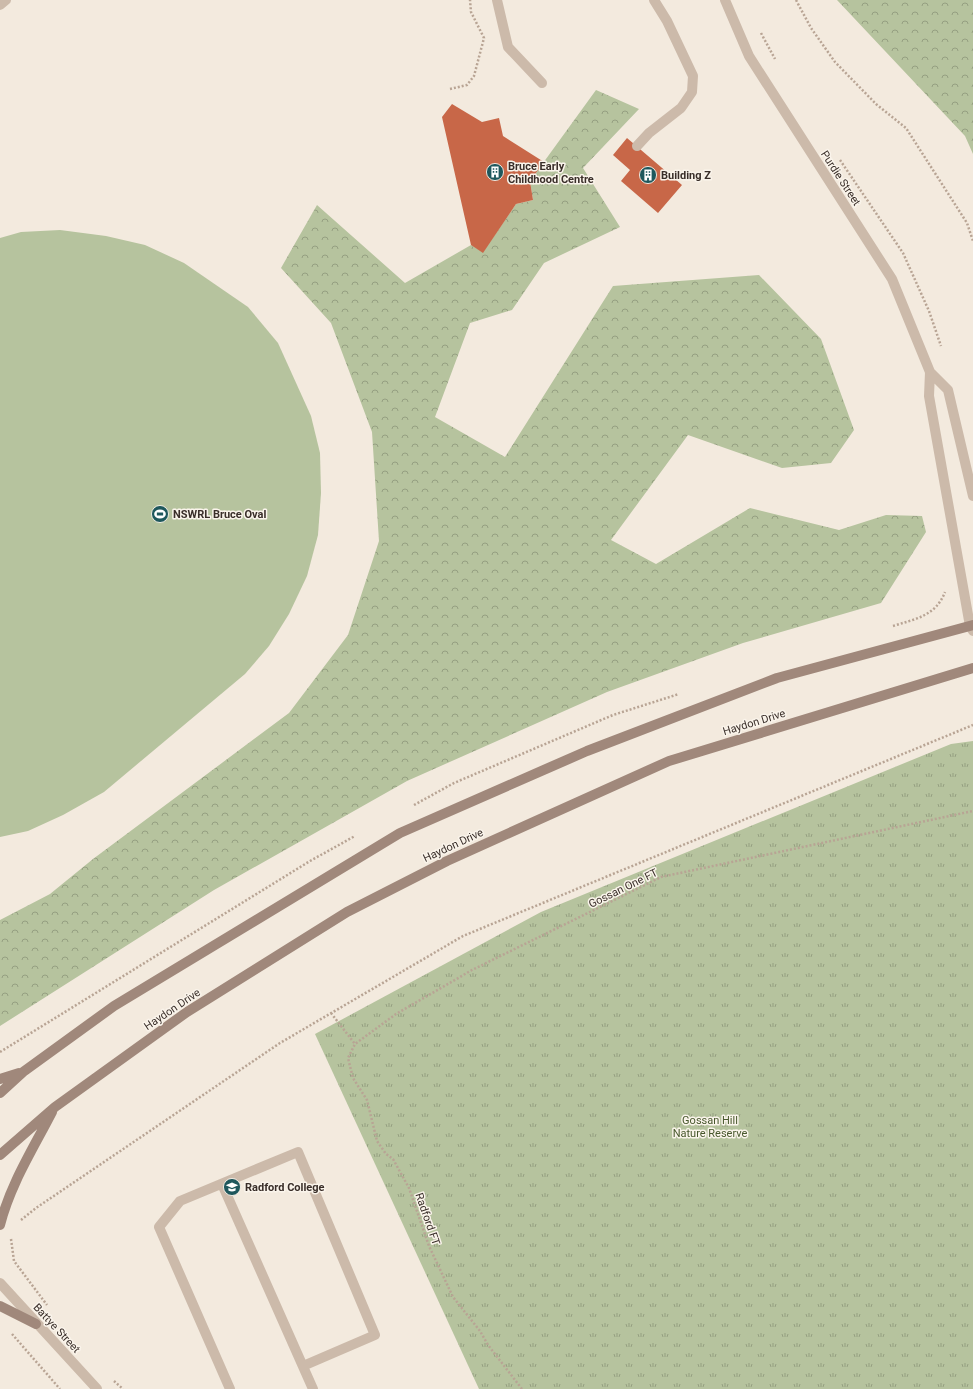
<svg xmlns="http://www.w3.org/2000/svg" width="973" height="1389" font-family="Roboto,sans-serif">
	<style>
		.grass { fill: #b6c39e }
		.forest { fill: url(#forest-crowns) }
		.park { fill: url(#park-tufts) }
		.building { fill: #c86748 }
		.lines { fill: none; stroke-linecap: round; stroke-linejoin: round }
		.path { stroke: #b8a494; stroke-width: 2.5; stroke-dasharray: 2 2; stroke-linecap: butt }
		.lane { stroke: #ccbaaa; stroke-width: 10 }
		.street { stroke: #ccbaaa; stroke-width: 10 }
		.secondary { stroke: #a0887b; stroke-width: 10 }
		.labels { text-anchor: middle; stroke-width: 3; stroke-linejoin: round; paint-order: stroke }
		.poi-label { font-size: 11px; font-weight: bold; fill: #392e29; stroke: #faf4eb; text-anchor: start }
		.street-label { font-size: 11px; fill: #392e29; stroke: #faf4eb }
		.park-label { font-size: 11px; fill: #48582d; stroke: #faf4eb }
	</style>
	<defs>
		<pattern id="forest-crowns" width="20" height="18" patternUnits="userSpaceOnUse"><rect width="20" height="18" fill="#b6c39e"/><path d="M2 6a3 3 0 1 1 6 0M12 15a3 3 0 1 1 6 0" fill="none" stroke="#959f81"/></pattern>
		<pattern id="park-tufts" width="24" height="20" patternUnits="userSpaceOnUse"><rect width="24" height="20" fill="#b6c39e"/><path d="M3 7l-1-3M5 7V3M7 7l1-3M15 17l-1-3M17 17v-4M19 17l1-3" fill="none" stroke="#959f81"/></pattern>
	</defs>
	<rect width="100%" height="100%" fill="#f3eade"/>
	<path class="grass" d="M60,230L106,236L145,245L184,263L248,307L278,343L311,416L320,453L321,493L318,535L307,576L289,614L269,646L245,674L104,792L63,815L28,831L0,837V238L21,232Z"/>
	<path class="forest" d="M837,0H973V154L965,136Z
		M596,90L639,109L583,168L620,227L544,263L512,310L470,323L435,417L505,457L613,286L759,275L821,339L854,430L831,463L782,468L688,435L611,540L656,564L750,508L839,530L886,515L922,516L926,532L881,603L743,643L607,692L407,781L214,890L0,1026V920L50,894L93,859L289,713L348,635L379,541L372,432L331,323L281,268L317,205L405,283L471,245L483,252L516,204L533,200L530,181Z"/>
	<path class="park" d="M973,741V1389H479L315,1034L541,912L951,744Z"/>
	<path class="building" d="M452,104L482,122L499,118L503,136L544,162L530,181L533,200L516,204L483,253L471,245L442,117Z
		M627,138L682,185L658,213L621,181L630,170L613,155Z"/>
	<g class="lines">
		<path class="path" d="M796,0L811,28L835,62L876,104L906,128L967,223L973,241
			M761,33L775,59
			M450,89L467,85L474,76L484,38L471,12L470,0
			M840,160L903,253L929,311L941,346
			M893,626C915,619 936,616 945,592
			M414,805L454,783L613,715L679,694
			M331,1013L355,1044
			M0,1052L310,861L355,836
			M21,1220L36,1208L280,1043L463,936L973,725
			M11,1239L14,1261L47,1305
			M12,1334L60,1389
			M114,1381L123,1389
			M522,1389L488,1345L480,1331L453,1297L429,1246L409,1188L393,1159L386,1154L377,1141L367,1100L353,1078L348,1058L355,1044L396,1014L472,970L661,877L973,811"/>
		<path class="lane" d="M497,0L508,47L542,83
			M637,146L649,133L681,108L692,92L693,76L667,21L654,0
			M222,1184L313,1389
			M230,1389L159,1227L180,1201L298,1152L375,1335L303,1366"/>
		<path class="street" d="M725,0L749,56L892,279L930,372L948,390L973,496
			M0,5L6,0
			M930,372L929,396L970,626L973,631
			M0,1283L97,1389"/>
		<path class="secondary" d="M0,1079L19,1073
			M0,1093L23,1072L114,1006L400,833L587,751L777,678L973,625
			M0,1155L55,1107L187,1012L347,912L447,861L669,761L973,668
			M0,1225C10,1185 33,1149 52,1112
			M0,1306L36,1324"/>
	</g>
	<defs>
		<g id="building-disc" transform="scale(0.9)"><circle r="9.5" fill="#1e575c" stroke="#faf4eb"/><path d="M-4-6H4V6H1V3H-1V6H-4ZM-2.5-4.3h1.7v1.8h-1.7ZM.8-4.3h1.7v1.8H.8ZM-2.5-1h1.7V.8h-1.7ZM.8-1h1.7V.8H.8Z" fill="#fff"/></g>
		<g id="stadium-disc" transform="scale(0.9)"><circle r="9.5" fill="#1e575c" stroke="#faf4eb"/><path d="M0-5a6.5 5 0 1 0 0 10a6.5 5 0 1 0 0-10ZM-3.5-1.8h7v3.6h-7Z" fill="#fff"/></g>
		<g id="school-disc" transform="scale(0.9)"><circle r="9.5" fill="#1e575c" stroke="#faf4eb"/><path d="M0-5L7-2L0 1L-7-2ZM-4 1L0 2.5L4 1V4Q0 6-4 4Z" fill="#fff"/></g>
	</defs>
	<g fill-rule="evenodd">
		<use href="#building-disc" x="495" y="172"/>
		<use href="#building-disc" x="648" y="175"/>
		<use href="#stadium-disc" x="160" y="514"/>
		<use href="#school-disc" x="232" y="1187"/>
	</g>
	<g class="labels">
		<g class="poi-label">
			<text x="508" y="170">Bruce Early<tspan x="508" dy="13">Childhood Centre</tspan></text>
			<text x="661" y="179">Building Z</text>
			<text x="173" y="518">NSWRL Bruce Oval</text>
			<text x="245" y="1191">Radford College</text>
		</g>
		<g class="street-label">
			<text transform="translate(841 178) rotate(57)" y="4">Purdie Street</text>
			<text transform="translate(754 722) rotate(-17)" y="4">Haydon Drive</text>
			<text transform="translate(453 845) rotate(-25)" y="4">Haydon Drive</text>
			<text transform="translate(623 888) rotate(-26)" y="4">Gossan One FT</text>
			<text transform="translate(172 1009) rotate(-34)" y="4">Haydon Drive</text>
			<text transform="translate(428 1219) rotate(71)" y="4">Radford FT</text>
			<text transform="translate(57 1328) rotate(47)" y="4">Battye Street</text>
		</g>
		<g class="park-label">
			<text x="710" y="1124">Gossan Hill<tspan x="710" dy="13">Nature Reserve</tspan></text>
		</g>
	</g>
</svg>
